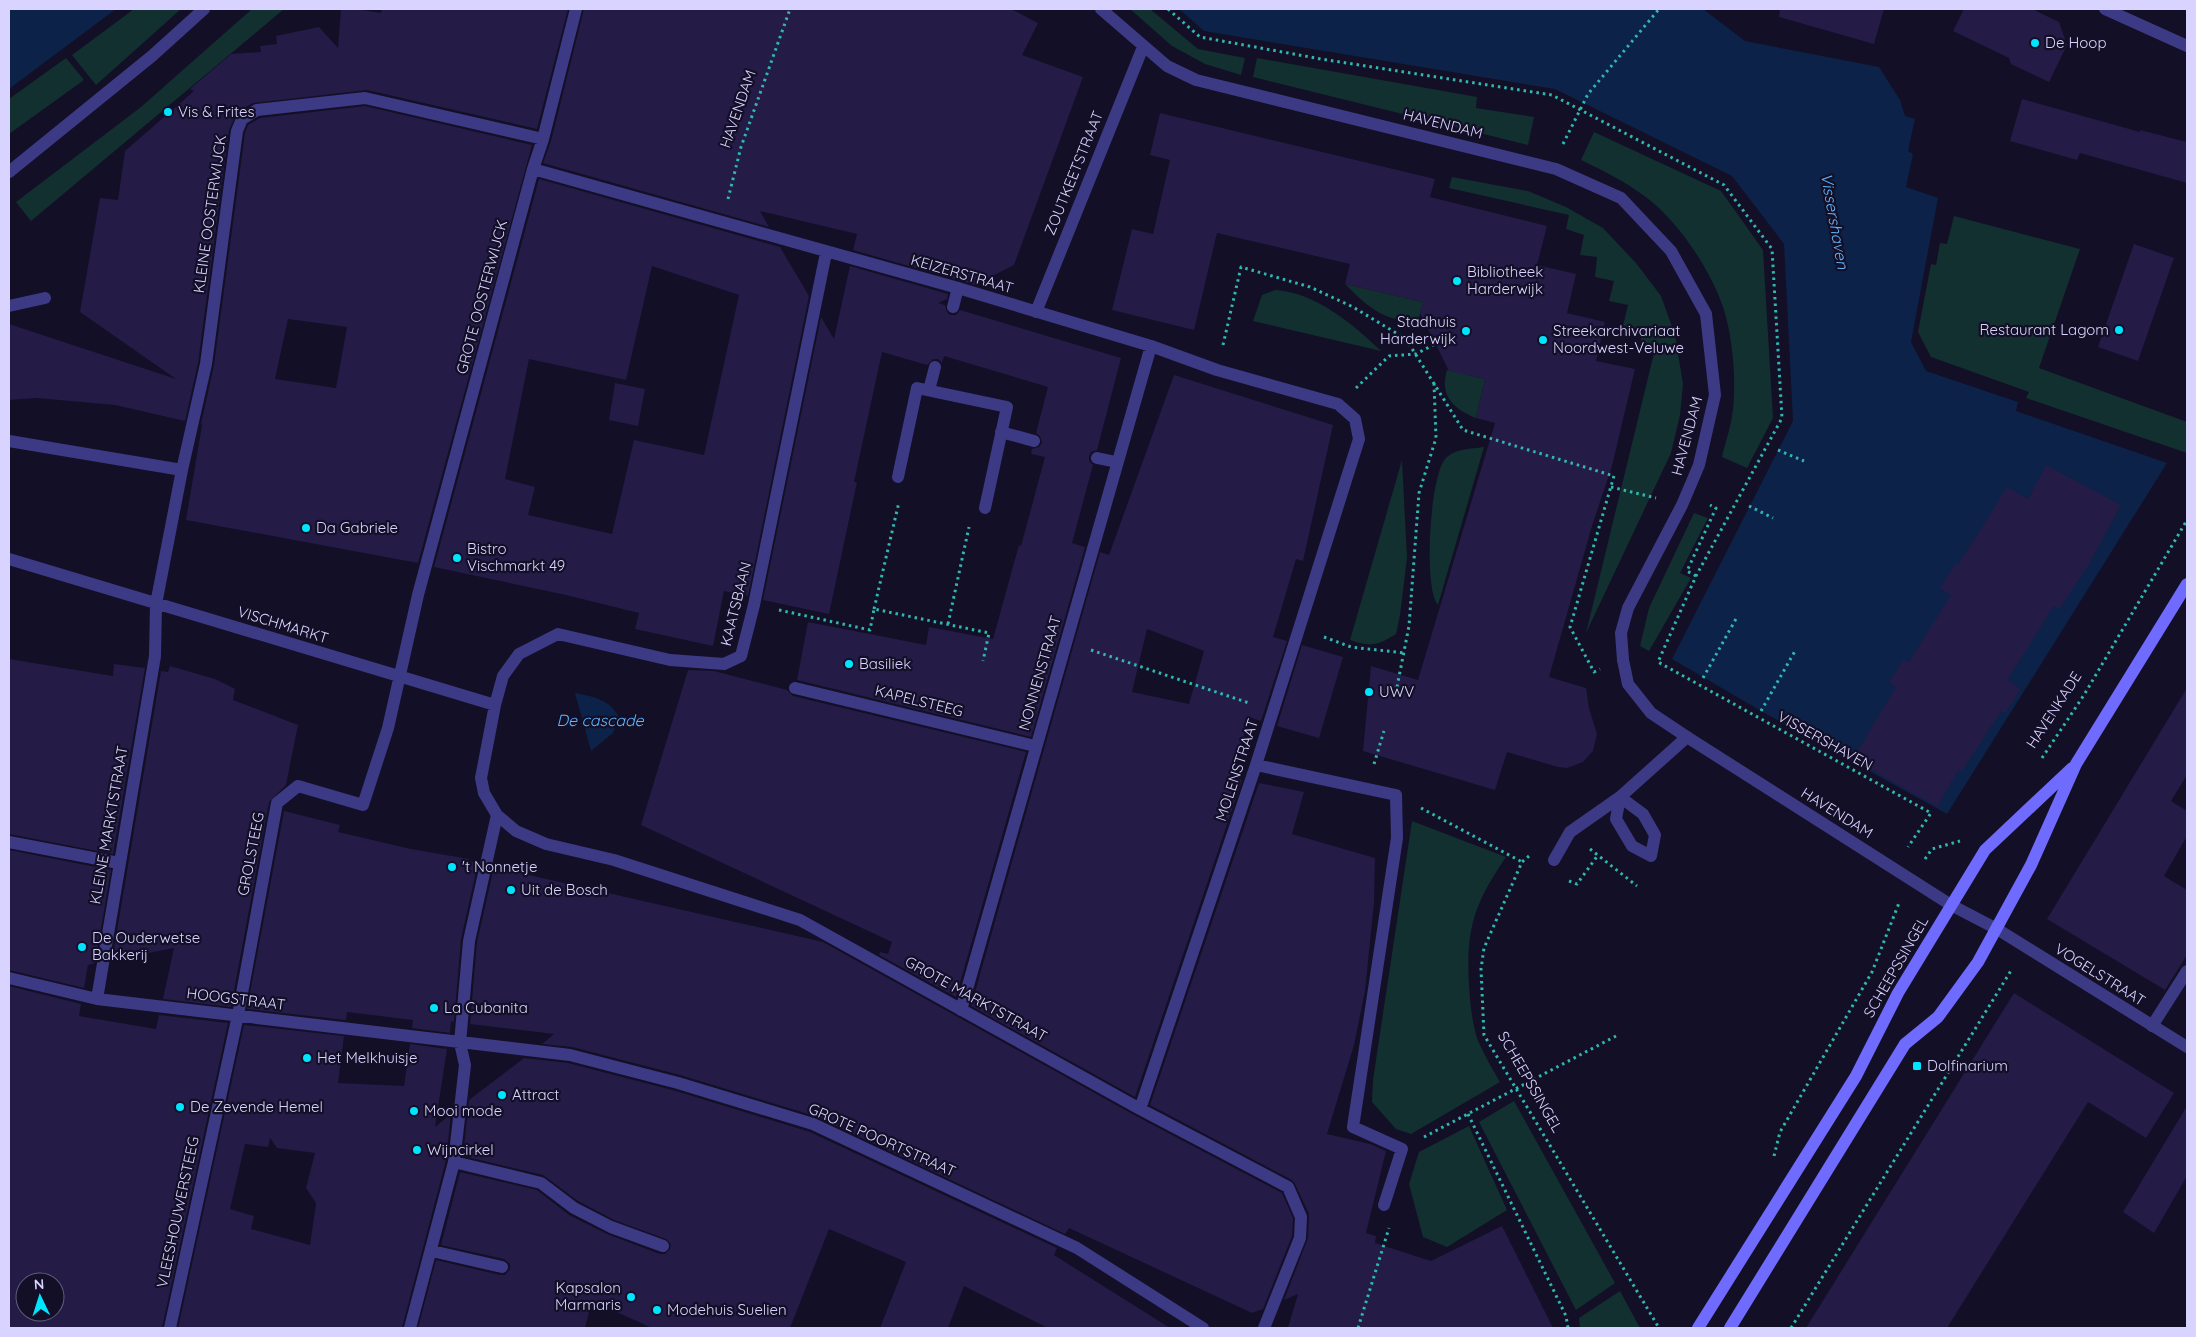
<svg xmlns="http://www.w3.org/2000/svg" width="2196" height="1337" font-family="Quicksand,sans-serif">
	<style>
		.green { fill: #12302f }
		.water { fill: #0c2248 }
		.building { fill: #241b47; fill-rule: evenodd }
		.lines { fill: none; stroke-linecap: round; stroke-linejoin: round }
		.path { stroke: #2fb8b0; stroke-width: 3; stroke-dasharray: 2.5 4; stroke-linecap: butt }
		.lane { stroke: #3d3a85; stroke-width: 12 }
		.street { stroke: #3d3a85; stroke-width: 12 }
		.secondary { stroke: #6f6bff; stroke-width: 12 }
		.poi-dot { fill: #00e5ff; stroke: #130f26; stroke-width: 2 }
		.labels { text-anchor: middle; stroke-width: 4.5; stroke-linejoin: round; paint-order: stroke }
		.poi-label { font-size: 15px; fill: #d9d4ff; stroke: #130f26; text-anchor: start }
		.street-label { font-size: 15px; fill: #d9d4ff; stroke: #130f26 }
		.water-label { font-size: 16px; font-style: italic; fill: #62b6ff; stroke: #130f26 }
	</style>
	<rect width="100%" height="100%" fill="#130f26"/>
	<path class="green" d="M134,9H181L96,85L72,55Z
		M252,9H284L31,221L16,202L141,107Z
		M1130,9H1150L1198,49L1245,58L1241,75L1205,64L1172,46Z
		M66,58L84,80L9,134V99Z
		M1257,58L1477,97L1476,108L1534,117L1528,145L1253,77Z
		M1594,132L1721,191L1763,250L1773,418L1747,468L1722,457C1725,443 1730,430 1732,416C1737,386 1733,339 1724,310C1712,272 1679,222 1647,198C1626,182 1604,171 1581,160Z
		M1452,177L1528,191L1566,207L1603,228L1636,263L1661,296L1675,335L1683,384L1680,415L1671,453L1586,633L1654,353L1639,349L1643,331L1623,326L1628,305L1609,301L1614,281L1595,277L1597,257L1580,255L1584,235L1566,229L1569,215L1449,188Z
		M1954,216L2080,249L2039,368L2187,422V453L2026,398L2029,392L1931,357L1918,332L1931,264L1936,265L1940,243L1947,244Z
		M1345,284L1423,302L1418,321C1384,322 1368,307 1345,284Z
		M1275,290C1316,293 1352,323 1381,351L1253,321L1262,295Z
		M1447,370L1485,379L1476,418C1454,409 1439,396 1447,370Z
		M1484,447L1438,605C1423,588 1430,477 1445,459C1455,448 1471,449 1484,447Z
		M1402,460L1407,558L1400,615L1396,634C1377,646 1371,647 1350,640Z
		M1694,513L1708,518L1680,573L1691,578L1649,651L1640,646L1649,608Z
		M1412,821L1506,857C1474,904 1466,928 1469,985C1470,1002 1472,1022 1477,1038C1483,1053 1492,1068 1500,1082L1411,1134L1396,1129L1372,1102L1373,1080Z
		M1514,1101L1615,1283L1576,1310L1479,1122Z
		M1469,1126L1507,1210L1447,1247L1423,1237L1409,1184L1419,1152Z
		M1620,1291L1640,1328H1580L1579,1318Z"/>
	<path class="water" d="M9,9H116L9,89Z
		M1179,9H1703L1745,41L1879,67L1900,100L1905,116L1915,119L1908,151L1913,154L1906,187L1938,198L1911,342L1926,371L2018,402L2016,411L2167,463L1947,814L1761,711L1672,659L1793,421L1784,244L1732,176L1555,89L1204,31Z
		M575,693C592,696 612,700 619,718L613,733L591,751Z"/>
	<path class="building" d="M341,9H356L381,13L382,9H568L537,129L367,90L253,103L237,112L229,130L198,363L185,421L115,405L37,398L9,400V324L176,379L80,312L100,198L118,200L125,151L194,91L190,89L231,54L261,52L260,46L277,44L276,36L319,27L338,48Z
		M584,9H1011L1038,23L1022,55L1083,77L1014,265L975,285L853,250L857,234L760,211L769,227L543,163L551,141Z
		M1780,9H1884L1874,44L1779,17Z
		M1964,9H2032L2059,22L2067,45L2049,82L2011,64L2009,58L1953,31Z
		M2022,99L2140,132V130L2187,142V183L2080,153L2077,160L2010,141Z
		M365,106L532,145L418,563L186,520L202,425L201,424L214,365L245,133L248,125L260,118ZM288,319L347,327L336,388L275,379Z
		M1160,113L1435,179L1430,197L1547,226L1537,265L1576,274L1567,313L1605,322L1596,361L1635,369L1612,466L1592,526L1549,677L1586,688L1589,708L1597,734L1593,751L1583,762L1567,768L1558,767L1507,752L1495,790L1363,751L1371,666L1418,680L1495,423L1476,418L1485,379L1449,371L1420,313L1423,302L1345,284L1350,264L1217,233L1194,330L1112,310L1132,229L1153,234L1170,160L1150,155Z
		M539,179L780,247L809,296L748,596L724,591L713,646L635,629L639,613L566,595L434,567ZM652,266L739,295L704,455L634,440L612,534L528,515L535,487L505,479L529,359L626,380Z
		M2134,244L2174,258L2138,361L2098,347Z
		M850,266L948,294L947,299L938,303L945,305L947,312L950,315H956L960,310L1121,358L1097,450L1091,452L1089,456V461L1093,465L1072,543L1085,547L1031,737L797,680L808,622L926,645L929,627L993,639L1019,545L1021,546L1045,457L1031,454L1032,449L1039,447L1042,443L1040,436L1036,433L1048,387L944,356L942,363L938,359H933L927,365L882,352L854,482H857L829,614L763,600L821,317L834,339Z
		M1174,375L1333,425L1303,561L1296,559L1273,637L1287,641L1261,721L1249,717L1232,778L1242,780L1135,1097L971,1006L1100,552L1109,555ZM1147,629L1204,651L1189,704L1132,692Z
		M615,383L645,389L638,426L609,420Z
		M2046,465L2121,505L2089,564L2059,609L2054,606L2007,680L2021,689L2005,713L2001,711L1962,771L1959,769L1937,807L1853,759L1896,687L1889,683L1904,659L1909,662L1951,595L1940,588L1955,564L1958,565L2007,487L2028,499Z
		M1302,645L1343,657L1319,738L1277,726Z
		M9,659L113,676L114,664L145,668L113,854L9,834Z
		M170,666L215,679L235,689L233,700L298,725L286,785L269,802L231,1007L163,999L174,948L112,960L161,671L168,672Z
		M688,670L714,671L787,690L793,696L1026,752L956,997L879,955L880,952L888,954L892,942L641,825Z
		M2187,688V775L2171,801L2187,811V836L2164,876L2187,890V955L2165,990L2047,919Z
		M1259,783L1304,792L1292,834L1375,858L1374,903L1365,991L1354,1045L1327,1134L1370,1144L1386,1151L1366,1233L1376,1236L1375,1243L1431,1261L1502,1226L1553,1328H1288L1298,1294L1284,1300L1308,1238L1309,1214L1295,1184L1292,1180L1150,1105Z
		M284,811L340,825L338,832L411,849L469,859V861L478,863L461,939L454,1022L451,1021L450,1033L412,1028L413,1020L347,1012L346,1020L247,1009Z
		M9,850L111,870L95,963L88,965L84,988L9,970Z
		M494,867L823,942L1136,1116L1282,1193L1293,1218L1292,1236L1263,1309L1252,1313L1069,1228L1065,1234L815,1116L680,1075L572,1047L542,1044L554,1034L470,1024L477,942Z
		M9,986L81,1004L79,1016L156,1029L159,1015L228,1023L162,1328H9ZM25,1282H55V1312H25Z
		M2014,993L2174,1093L2146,1138L2088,1102L1947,1328H1806Z
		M244,1025L344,1036L338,1083L404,1086L410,1044L447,1049L435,1127L451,1114L446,1160L402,1328H178ZM270,1138L277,1148L315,1153L306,1188L316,1203L310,1245L251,1229L254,1216L230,1209L245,1144L268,1147Z
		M524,1058L568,1063L676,1091L810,1132L1057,1248L1054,1255L1170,1328H1048L964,1286L948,1328H880L906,1262L829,1229L790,1328H652L592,1301L585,1328H418L436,1260L500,1275H505L510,1269V1264L504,1259L441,1245L460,1172L537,1190L569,1215L607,1234L660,1254H665L670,1249L671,1244L666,1239L614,1220L578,1201L543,1175L463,1156L469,1100Z
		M2187,1106V1176L2154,1233L2123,1212Z"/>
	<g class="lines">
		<path class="path" d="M1168,9L1200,37L1321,59L1552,95L1724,185L1772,249L1782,418L1696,576L1658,662L1931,813L1908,847
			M1563,144L1588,94L1659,9
			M728,199L741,147L790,9
			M1223,345L1241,267L1310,287L1353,307L1406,339L1463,430L1614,476L1570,627L1594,672L1600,669
			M1356,388L1389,356L1416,354L1435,344
			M1778,450L1804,461
			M1611,487L1656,498
			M1749,506L1773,518
			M1696,576L1687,571L1716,508L1710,505
			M874,609L899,502
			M779,610L870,630L874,609L989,633L983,661
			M948,624L969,527
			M1324,637L1351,647L1404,653
			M1091,650L1249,703
			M1703,678L1737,617
			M1397,687L1409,626L1419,493L1436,438L1434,383
			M1761,711L1795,651
			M2042,758L2084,695L2187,520
			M1374,764L1384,731
			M1421,808L1524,863
			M1590,849L1637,886
			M1529,856L1522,862L1484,948L1481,969L1484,1035L1659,1328
			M1925,859L1932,849L1960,841
			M1569,881L1577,884L1598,855
			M1468,1114L1566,1316L1568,1328
			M1424,1137L1616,1036
			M1774,1156L1780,1132L1872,972L1899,903
			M1358,1328L1389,1228
			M1791,1328L2012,969"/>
		<path class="lane" d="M953,307L958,288
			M929,390L935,367
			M1001,432L1034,441
			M1097,458L1116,462
			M898,477L917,388L1007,407L985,508
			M795,688L1035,746
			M1620,797L1643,814L1655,835L1651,856L1632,846L1616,819Z
			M1554,860L1570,832L1620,797L1687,737
			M2152,1026L2187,971"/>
		<path class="street" d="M1101,9L1167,66L1196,80L1556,169L1621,198L1671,251L1706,314L1715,395L1699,465L1682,505L1628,608L1621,633L1623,660L1628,684L1651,713L1687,737L1951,905L1997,929L2187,1047
			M2105,9L2187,46
			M533,169L958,288L1151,346L1217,370L1338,404L1355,419L1359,439L1256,765L1140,1109
			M9,172L152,56L204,9
			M826,253L754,605L741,656L724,664L670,660L558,634L519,654L503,676L495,705L481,778L484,793L497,815L516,831L546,844L614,860L800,920L1140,1109L1288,1187L1301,1217L1300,1238L1264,1328
			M9,306L45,298
			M1036,312L1143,47
			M9,441L182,470L156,604L155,656L97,999
			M182,470L206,364L237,131L242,119L257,110L365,98L543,139
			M9,559L495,705
			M1256,765L1396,795L1397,838L1353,1127L1402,1149L1384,1205
			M9,842L119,863
			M9,978L97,999L570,1055L678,1083L813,1124L1077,1248L1203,1328
			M961,1010L1151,346
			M454,1162L541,1183L574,1208L611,1227L663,1246
			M432,1251L502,1267
			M170,1328L238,1015L277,803L298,786L363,805L388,728L418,595L533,169L543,139L576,9
			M410,1328L454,1162L465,1065L460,1043L469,941L497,815"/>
		<path class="secondary" d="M1698,1328L1856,1076L1898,993L1985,850L2072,768
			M1730,1328L1905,1044L1938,1017L1978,962L2031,865L2076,764L2187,584"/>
	</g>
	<g class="poi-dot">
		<circle cx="2035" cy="43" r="5"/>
		<circle cx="168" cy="112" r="5"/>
		<circle cx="1457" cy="281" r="5"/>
		<circle cx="2119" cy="330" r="5"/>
		<circle cx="1466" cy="331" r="5"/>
		<circle cx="1543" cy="340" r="5"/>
		<circle cx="306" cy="528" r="5"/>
		<circle cx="457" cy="558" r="5"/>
		<circle cx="849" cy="664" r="5"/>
		<circle cx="1369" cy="692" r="5"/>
		<circle cx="452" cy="867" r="5"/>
		<circle cx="511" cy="890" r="5"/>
		<circle cx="82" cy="947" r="5"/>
		<circle cx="434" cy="1008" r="5"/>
		<circle cx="307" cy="1058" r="5"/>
		<rect x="1912" y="1061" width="10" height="10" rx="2.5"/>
		<circle cx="502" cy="1095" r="5"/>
		<circle cx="180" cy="1107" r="5"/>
		<circle cx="414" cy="1111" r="5"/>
		<circle cx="417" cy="1150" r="5"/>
		<circle cx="631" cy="1297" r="5"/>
		<circle cx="657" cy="1310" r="5"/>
	</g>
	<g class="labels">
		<g class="poi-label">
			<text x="2045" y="48">De Hoop</text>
			<text x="178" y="117">Vis &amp; Frites</text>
			<text x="1467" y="277">Bibliotheek<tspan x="1467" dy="17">Harderwijk</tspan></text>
			<text x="1456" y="327" text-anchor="end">Stadhuis<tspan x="1456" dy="17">Harderwijk</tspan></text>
			<text x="2109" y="335" text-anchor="end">Restaurant Lagom</text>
			<text x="1553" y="336">Streekarchivariaat<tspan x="1553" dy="17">Noordwest-Veluwe</tspan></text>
			<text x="316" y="533">Da Gabriele</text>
			<text x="467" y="554">Bistro<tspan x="467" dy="17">Vischmarkt 49</tspan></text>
			<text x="859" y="669">Basiliek</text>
			<text x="1379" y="697">UWV</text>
			<text x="462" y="872">'t Nonnetje</text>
			<text x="521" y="895">Uit de Bosch</text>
			<text x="92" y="943">De Ouderwetse<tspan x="92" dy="17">Bakkerij</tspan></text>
			<text x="444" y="1013">La Cubanita</text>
			<text x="317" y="1063">Het Melkhuisje</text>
			<text x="1927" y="1071">Dolfinarium</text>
			<text x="512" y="1100">Attract</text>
			<text x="190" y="1112">De Zevende Hemel</text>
			<text x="424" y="1116">Mooi mode</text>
			<text x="427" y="1155">Wijncirkel</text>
			<text x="621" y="1293" text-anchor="end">Kapsalon<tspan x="621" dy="17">Marmaris</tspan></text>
			<text x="667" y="1315">Modehuis Suelien</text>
		</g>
		<g class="street-label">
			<text transform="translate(738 109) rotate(-71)" y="5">HAVENDAM</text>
			<text transform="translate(1443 124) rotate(14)" y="5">HAVENDAM</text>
			<text transform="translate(1074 173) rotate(-68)" y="5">ZOUTKEETSTRAAT</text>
			<text transform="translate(210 214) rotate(-82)" y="5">KLEINE OOSTERWIJCK</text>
			<text transform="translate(962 274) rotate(16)" y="5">KEIZERSTRAAT</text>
			<text transform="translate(482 297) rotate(-75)" y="5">GROTE OOSTERWIJCK</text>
			<text transform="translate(1687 436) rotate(-75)" y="5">HAVENDAM</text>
			<text transform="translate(736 604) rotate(-76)" y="5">KAATSBAAN</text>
			<text transform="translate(283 625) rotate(17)" y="5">VISCHMARKT</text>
			<text transform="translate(1040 673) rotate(-74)" y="5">NONNENSTRAAT</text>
			<text transform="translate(919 701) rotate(14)" y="5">KAPELSTEEG</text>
			<text transform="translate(2054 710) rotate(-57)" y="5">HAVENKADE</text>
			<text transform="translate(1825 741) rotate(29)" y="5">VISSERSHAVEN</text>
			<text transform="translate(1237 770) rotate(-72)" y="5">MOLENSTRAAT</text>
			<text transform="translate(1837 813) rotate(32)" y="5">HAVENDAM</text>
			<text transform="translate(109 825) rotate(-80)" y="5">KLEINE MARKTSTRAAT</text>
			<text transform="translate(251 854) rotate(-79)" y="5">GROLSTEEG</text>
			<text transform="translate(1896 967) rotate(-60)" y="5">SCHEEPSSINGEL</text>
			<text transform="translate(2100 975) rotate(32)" y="5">VOGELSTRAAT</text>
			<text transform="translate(236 999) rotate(7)" y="5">HOOGSTRAAT</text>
			<text transform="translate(976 999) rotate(29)" y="5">GROTE MARKTSTRAAT</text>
			<text transform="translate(1530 1082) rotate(60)" y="5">SCHEEPSSINGEL</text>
			<text transform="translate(882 1140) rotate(24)" y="5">GROTE POORTSTRAAT</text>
			<text transform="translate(178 1212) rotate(-78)" y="5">VLEESHOUWERSTEEG</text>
		</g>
		<g class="water-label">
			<text transform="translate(1835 221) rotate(80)" y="6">Vissershaven</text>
			<text x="600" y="726">De cascade</text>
		</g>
	</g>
	<rect width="2196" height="1337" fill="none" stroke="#d9d4ff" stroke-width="20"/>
	<g transform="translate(40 1297) rotate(356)"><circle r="24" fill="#130f26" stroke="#625e7d"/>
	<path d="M0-4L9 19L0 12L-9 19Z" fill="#00e5ff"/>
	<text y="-8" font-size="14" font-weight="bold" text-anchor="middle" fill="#d9d4ff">N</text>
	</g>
</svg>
